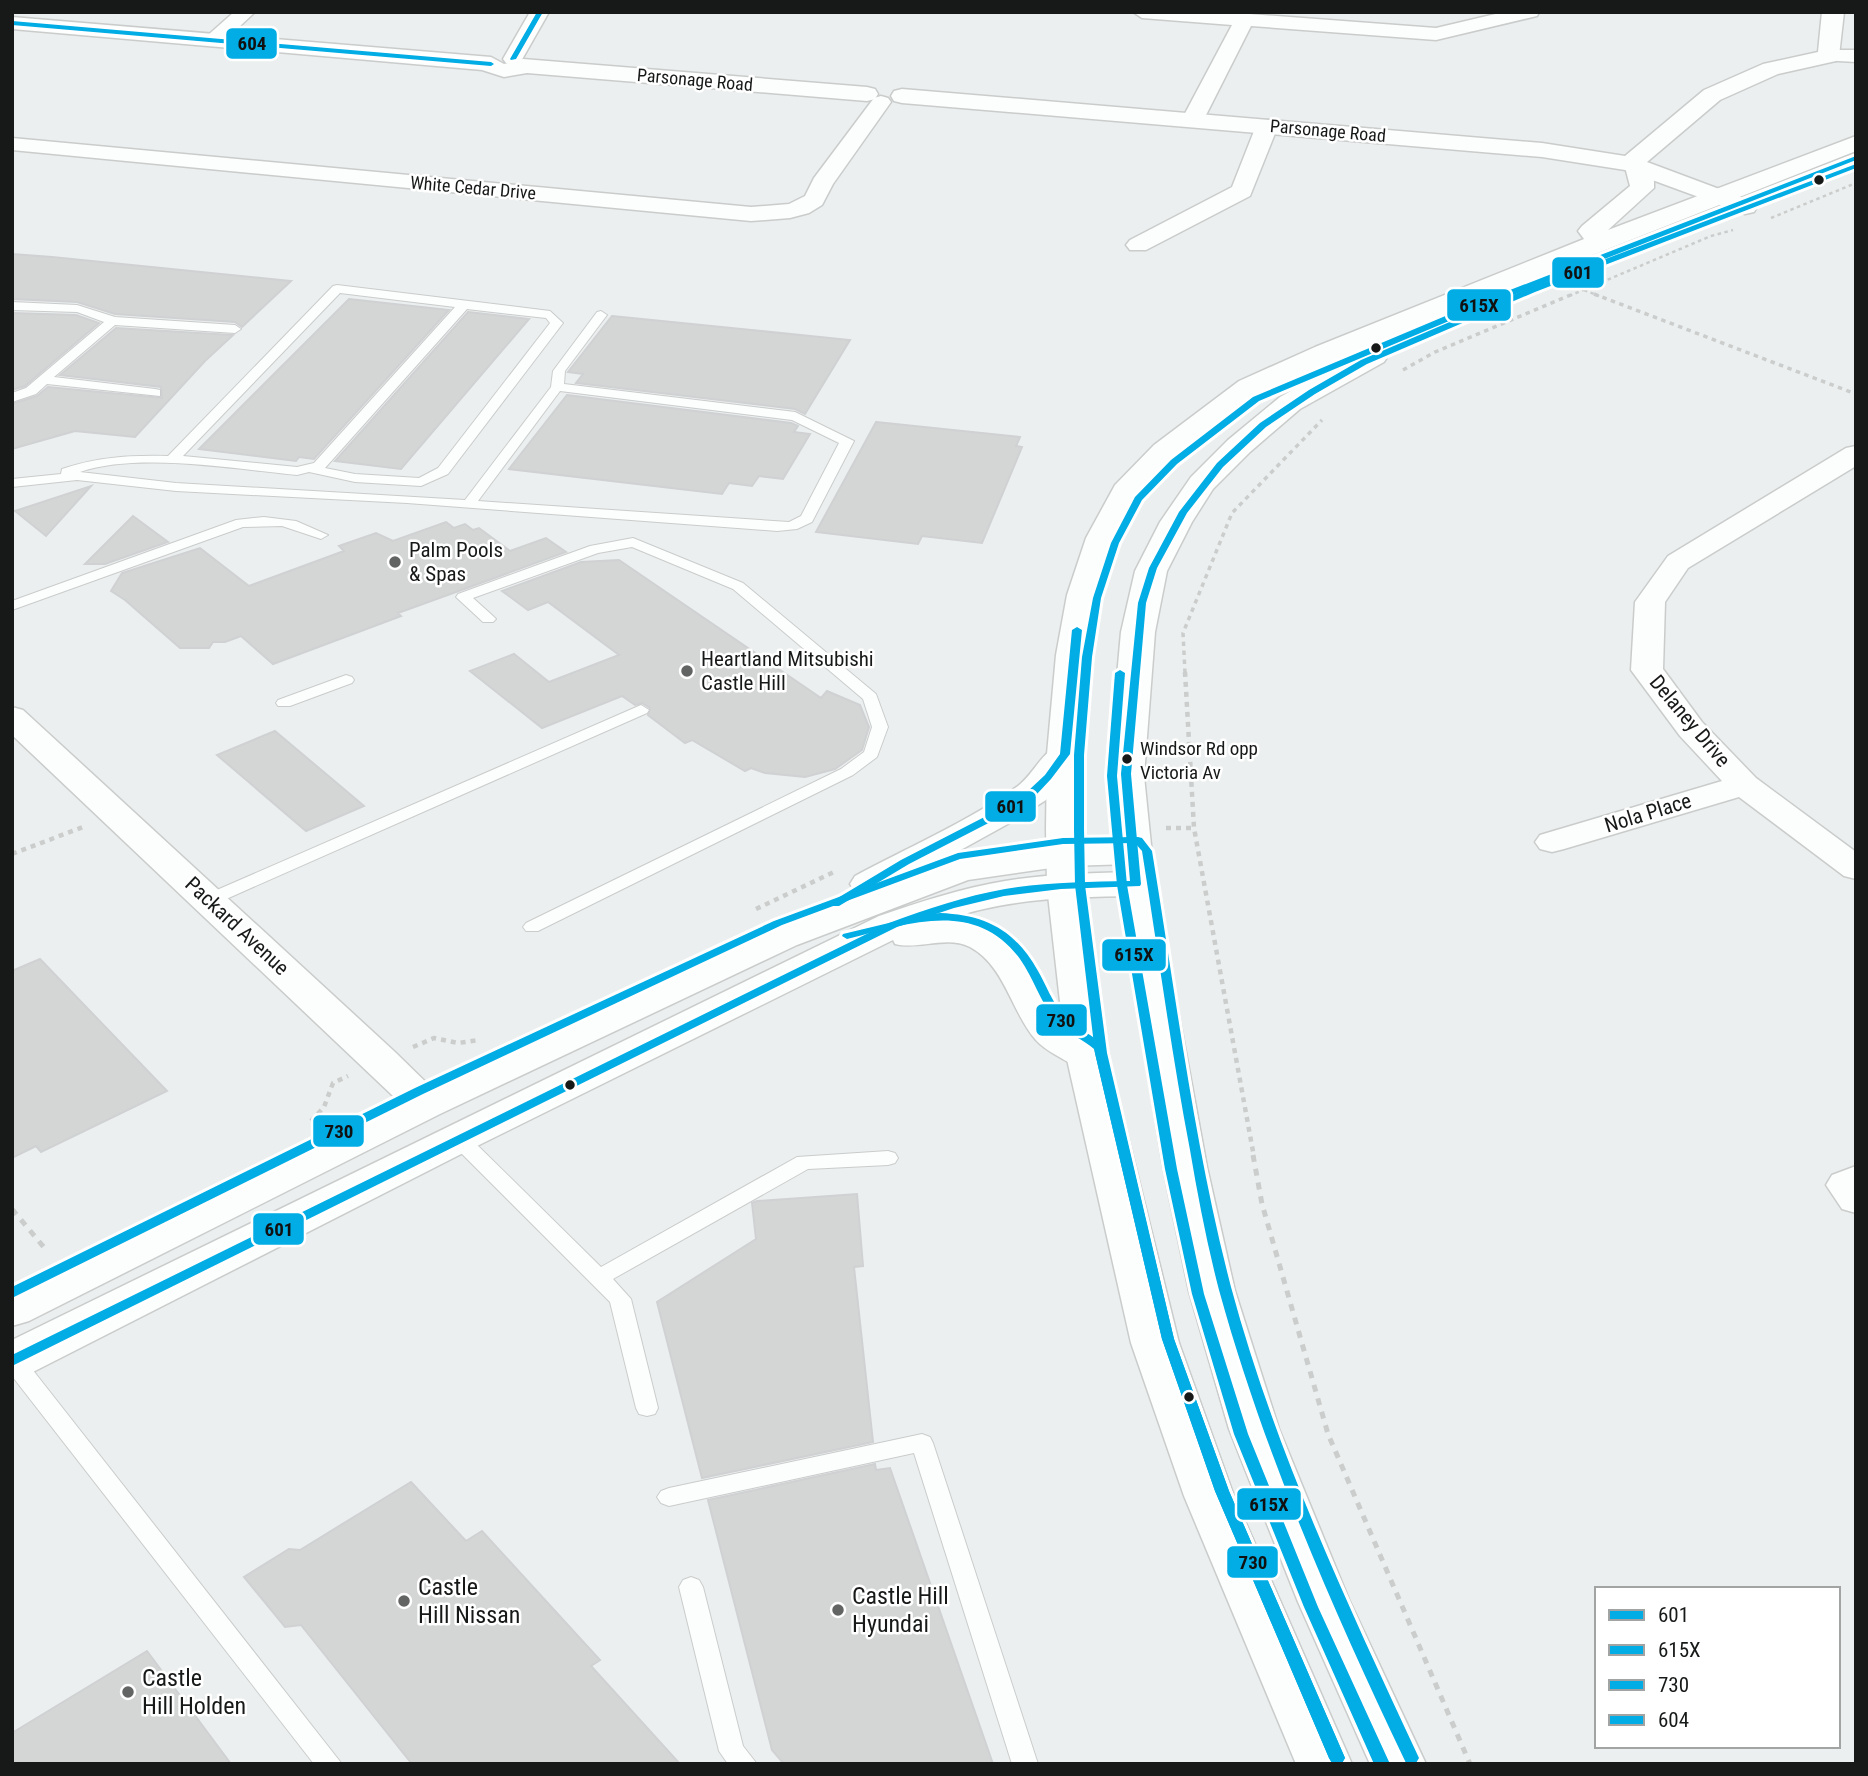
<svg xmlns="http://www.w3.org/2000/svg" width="1868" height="1776" font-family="'Roboto Condensed',sans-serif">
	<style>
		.building { fill: #d4d6d6; stroke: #cfd1d2; stroke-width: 2 }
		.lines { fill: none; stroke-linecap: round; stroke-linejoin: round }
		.lane-casing { stroke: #cacccc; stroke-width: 2 }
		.street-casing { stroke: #cacccc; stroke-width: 3 }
		.secondary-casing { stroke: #cacccc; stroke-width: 3 }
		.primary-casing { stroke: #cacccc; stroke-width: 3 }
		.path-far3 { stroke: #cbcdcd; stroke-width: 2.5; stroke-dasharray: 3.5 3.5; stroke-linecap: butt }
		.path-far2 { stroke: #cbcdcd; stroke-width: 3.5; stroke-dasharray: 4.5 4.5; stroke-linecap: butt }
		.path-far1 { stroke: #cbcdcd; stroke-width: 4.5; stroke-dasharray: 5 5; stroke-linecap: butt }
		.path { stroke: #cbcdcd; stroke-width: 5; stroke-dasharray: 7 7; stroke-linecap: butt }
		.lane { fill: #fcfdfd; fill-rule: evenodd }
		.street { fill: #fcfdfd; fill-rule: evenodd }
		.secondary { fill: #fcfdfd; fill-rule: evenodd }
		.primary { fill: #fcfdfd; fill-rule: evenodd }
		.bus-1-casing { stroke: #fff; stroke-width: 6 }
		.bus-2-casing { stroke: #fff; stroke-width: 6 }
		.bus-3-casing { stroke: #fff; stroke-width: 6 }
		.bus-4-casing { stroke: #fff; stroke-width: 6 }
		.bus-1 { fill: #01ade4; fill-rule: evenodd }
		.bus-2 { fill: #01ade4; fill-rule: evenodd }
		.bus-3 { fill: #01ade4; fill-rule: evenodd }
		.bus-4 { fill: #01ade4; fill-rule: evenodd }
		.bus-dot { fill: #171919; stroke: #fff; stroke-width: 2.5 }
		.poi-dot { fill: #626464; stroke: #fff; stroke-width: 2.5 }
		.labels { text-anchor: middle; stroke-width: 5; stroke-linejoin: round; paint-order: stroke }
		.far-street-label { font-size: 18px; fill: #171919; stroke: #fff }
		.bus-label { font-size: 19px; fill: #171919; stroke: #fff; text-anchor: start }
		.poi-label { font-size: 21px; fill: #171919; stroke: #fff; text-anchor: start }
		.street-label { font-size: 21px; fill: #171919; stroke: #fff }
		.near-poi-label { font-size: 24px; fill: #171919; stroke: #fff; text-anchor: start }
		.line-badge { stroke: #fff; stroke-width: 2.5 }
		.pale-badge-label { font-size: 19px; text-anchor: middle; font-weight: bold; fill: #111 }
	</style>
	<rect width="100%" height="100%" fill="#ecefef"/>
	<path class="building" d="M12,254L52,257L291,281L242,327L235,322L115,314L77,302L12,299Z
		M349,299L449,310L314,459L299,457L296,461L199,449Z
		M468,312L529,319L401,469L335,461Z
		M12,313L76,315L99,323L25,386L12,390Z
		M612,316L850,340L805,414L795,409L576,383L583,374L568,372Z
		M116,328L233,335L205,361L135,437L75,431L12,449V404L37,396L48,387L162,398L161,387L60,375Z
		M567,395L791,423L798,426L794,432L810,434L783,479L759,476L752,486L729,483L722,494L509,469Z
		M876,422L1020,437L1016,446L1022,447L982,543L922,536L918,544L816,532Z
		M91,486L46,536L15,511Z
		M133,516L168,542L105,564H85Z
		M446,522L454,528L465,524L473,530L479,528L510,551L546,538L566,552L398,613L401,616L273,664L241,636L225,642H213L209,648H180L125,600L111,591L122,573L200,548L249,586L344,551L339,546L376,533L393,541Z
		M619,560L821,698L827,691L860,705L869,727L862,750L835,769L805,777L765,773L751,768L745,771L692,740L685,743L648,715L650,708L642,703L635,705L622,696L542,728L470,671L514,654L549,682L619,655L548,602L528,610L502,591L581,562Z
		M275,731L364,806L306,831L217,755Z
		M40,959L167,1091L41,1152L36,1146L12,1158V971Z
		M857,1194L863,1266L854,1267L873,1442L702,1478L657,1302L756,1239L752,1203L757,1201Z
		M875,1464L876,1470L890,1468L993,1764H784L772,1750L708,1500Z
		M411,1482L466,1541L482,1531L600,1660L591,1666L680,1764H412L301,1625L285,1627L244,1577L289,1549L300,1550Z
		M147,1651L231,1764H12V1733Z"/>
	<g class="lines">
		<g class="lane-casing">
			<path id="lane" d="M337,285L550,311L563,323L448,474L421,486L355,482L309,472L297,475C235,469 138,452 80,472L176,483L465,500L551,387L553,371L597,312L601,311L607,315L565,371L564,384L795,412L854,441L812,522L797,529L777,531L407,503L176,491L77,480L12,487V479L61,474L62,469C97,457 131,455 168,456L333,286ZM340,293L455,307L314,463L297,467L183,456ZM467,309L546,318L550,323L438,468L419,478L355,474L325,468ZM560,391L792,420L839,443L801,516L789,522L478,501Z
				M12,302L77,305L115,317L235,325L241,329L235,333L115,325L54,377L155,389L160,390V396L47,384L36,394L12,402V393L26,388L104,322L77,312L12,310Z
				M264,517L296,521L328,535L321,539L282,526L243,527L12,610V601L236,520Z
				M633,538L743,583L876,694L888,727L877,757L853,775L538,931H526L523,927L526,923L841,769L864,752L872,727L863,699L733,589L632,547L598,553L473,598L493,616L496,619L493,622H483L456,597L458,594L590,546Z
				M346,675L352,677L354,680L352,683L290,706H278L276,703L278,700Z
				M641,705L649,710L647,713L215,904H203L200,900L203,896Z
				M458,1131L465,1133L601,1267L797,1157L888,1151L895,1153L898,1158L895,1163L888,1165L808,1169L613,1279L631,1299L658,1408L655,1414L647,1416L639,1414L636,1408L610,1302L451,1143L448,1138L451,1133Z
				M12,1353L21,1355L342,1764H314L12,1376Z
				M922,1434L930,1437L933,1443L1038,1764H1012L914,1453L669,1506L661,1503L657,1497L661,1491L669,1488Z
				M691,1577L699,1580L703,1587L743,1746L757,1764H728L719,1751L679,1587L683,1580Z"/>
		</g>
		<g class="street-casing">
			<path id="street" d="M234,12H255L221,44H207L204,40L207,36Z
				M530,12H549L520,63H506L503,59Z
				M1133,12H1223L1436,28L1504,12H1539L1537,16L1436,40L1251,26L1204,119L1200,123H1186L1182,119L1232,25L1142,18Z
				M1828,50H1856V62L1821,60L1818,56L1821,52Z
				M881,96L888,98L891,102L833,184L822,205L809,213L790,218L751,221L12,150V138L751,207L789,204L805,196L814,178L874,98Z
				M1267,120L1275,121L1278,126L1250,196L1146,250H1130L1126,245L1130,240L1232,187L1256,126L1259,121Z
				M1856,446V466L1688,568L1665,602L1663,669L1702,722L1756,778L1856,852V879L1844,876L1739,797L1564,849L1552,852L1540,849L1535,842L1540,835L1722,781L1680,736L1631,670L1635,602L1668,556L1846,448Z
				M12,707L23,710L395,1052L439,1095L444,1104L439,1113L425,1117L411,1113L12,735Z
				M1856,1166V1213L1842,1209L1826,1185L1832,1175Z"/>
		</g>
		<g class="secondary-casing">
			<path id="secondary" d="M1822,12H1844L1839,56L1836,61L1778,74L1720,100L1647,162L1754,202L1757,207L1754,212L1745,214L1625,170L1542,157L902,103L894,101L891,96L894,91L902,89L1542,143L1625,156L1704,90L1763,64L1818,52Z
				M12,17L491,57L504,64L523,59L867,87L875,89L878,94L875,99L867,101L527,73L504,77L482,70L12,29Z
				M1065,743L1078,746L1083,754L1046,800L1015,820L919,873C970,854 1094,832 1146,845L1152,853L1146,861L1133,864L1065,866L968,880L797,945L440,1114L29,1321L12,1326V1289L410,1094L769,927L861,894L855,892L850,884L855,876C907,848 971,820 1018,786C1036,772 1042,749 1065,743Z
				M1136,872L1150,876L1155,884L1150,892L1136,896C1072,897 1009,898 948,919C1018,917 1030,971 1063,1018C1074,1035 1097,1038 1108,1055L1102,1065C1085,1069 1076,1067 1061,1058C1052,1053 1042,1047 1035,1039C1011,1011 1005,966 970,947C947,935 919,950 895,944L893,940L473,1148L29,1374L12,1379V1340L879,916C920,902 962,888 1005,881C1048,874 1092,873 1136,872Z"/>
		</g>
		<g class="primary-casing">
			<path id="primary" d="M1856,136V151L1481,299L1259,393L1176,457L1139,495L1118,538L1099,595L1090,655L1083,754L1084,829L1085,886L1108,1055L1179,1343L1234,1496L1352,1764H1296L1184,1496L1131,1343L1066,1055L1047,886L1046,829L1047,754L1056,655L1067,595L1086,538L1115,485L1154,445L1239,381L1315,347L1584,239L1578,231L1582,226L1630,186L1625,167L1628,162L1637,160L1646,162L1654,181V188L1608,230Z
				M1374,348L1384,350L1388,356L1384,362L1300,409L1250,452L1213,489L1192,522L1167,571L1155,632L1144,776L1155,884L1207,1167L1235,1291L1279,1429L1350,1602L1426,1764H1370L1298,1602L1229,1429L1189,1291L1163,1167L1117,884L1108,776L1121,632L1135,571L1160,522L1191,477L1228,440L1280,397L1364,350Z"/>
		</g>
		<path class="path-far3" d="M1771,218L1856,183
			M1584,290L1599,296
			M1569,296L1711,236L1733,230"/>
		<path class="path-far2" d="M1594,294L1856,394
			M1403,370L1435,352L1573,294
			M1185,673L1183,633L1232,513L1322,420"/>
		<path class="path-far1" d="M1185,672L1194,828L1254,1157
			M1166,828H1194
			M12,854L83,827
			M756,909L836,871
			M413,1047L434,1038L458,1043L479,1040
			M311,1121L324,1107L333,1083L348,1076"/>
		<path class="path" d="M1253,1155L1262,1204L1328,1434L1470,1764
			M12,1209L47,1251"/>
		<use href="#lane" class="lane"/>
		<use href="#street" class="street"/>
		<use href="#secondary" class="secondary"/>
		<use href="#primary" class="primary"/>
		<g class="bus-1-casing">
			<path id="bus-1" d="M1856,164V168L1535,292L1367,364L1315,394L1266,427L1223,467L1187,513L1157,568L1146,603L1131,774L1141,884L1140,886L1061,889L1004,896L954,908L897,927L12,1366V1355L889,923C927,909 965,896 1005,889C1046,882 1089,882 1130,881L1121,774L1138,603L1149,568L1179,512L1217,463L1260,423L1309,390L1361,360L1529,288Z
				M1077,627L1082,630L1070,754L1051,779L1037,794L1006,814L909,864L839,906H831L830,904L831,902L901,860L998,810L1029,790L1045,775L1060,754L1072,630Z"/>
		</g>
		<g class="bus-2-casing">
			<path id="bus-2" d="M1856,156V160L1480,308L1259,401L1177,464L1142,500L1119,543L1101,598L1092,657L1084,755V829L1085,885L1107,1053L1174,1339L1229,1491L1345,1758L1342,1763H1332L1329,1758L1215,1491L1162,1339L1095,1053L1075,885L1074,829V755L1082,657L1093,598L1111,543L1135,497L1171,460L1253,397L1474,304Z
				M1120,670L1125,673L1117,776L1127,885L1177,1169L1204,1294L1248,1434L1318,1607L1390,1764H1374L1304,1607L1234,1434L1192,1294L1165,1169L1117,885L1107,776L1115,673Z"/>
		</g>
		<g class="bus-3-casing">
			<path id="bus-3" d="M1138,837L1142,838L1152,851C1176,997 1194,1145 1231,1287C1275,1451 1348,1605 1419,1758L1416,1763H1406C1333,1610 1264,1453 1219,1290C1207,1244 1198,1197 1190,1150C1171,1051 1158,951 1142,851L1135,843L1063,844L960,859L782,925L423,1094L12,1298V1287L415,1088L774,921L958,853L1063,838Z
				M940,913C986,915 1015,930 1038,971C1046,985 1052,1001 1062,1014C1074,1029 1093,1033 1105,1048L1174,1339L1229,1491L1345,1758L1342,1763H1332L1329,1758L1215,1491L1162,1339L1094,1049C1083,1039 1069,1035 1059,1024C1041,1006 1035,980 1020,959C975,898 908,924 847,939L842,936L843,934L918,916Z"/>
		</g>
		<g class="bus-4-casing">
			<path id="bus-4" d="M537,12H543L516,59L511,60L510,59Z
				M12,21L491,62L494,64L491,66L12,25Z"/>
		</g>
		<use href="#bus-1" class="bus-1"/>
		<use href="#bus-2" class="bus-2"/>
		<use href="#bus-3" class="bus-3"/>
		<use href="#bus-4" class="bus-4"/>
	</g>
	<g class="bus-dot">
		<circle cx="1819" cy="180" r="6"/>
		<circle cx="1376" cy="348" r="6"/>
		<circle cx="1127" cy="759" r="6"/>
		<circle cx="570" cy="1085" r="6"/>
		<circle cx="1189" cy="1397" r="6"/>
	</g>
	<g class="poi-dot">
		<circle cx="395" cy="562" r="7"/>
		<circle cx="687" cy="671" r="7"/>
		<circle cx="404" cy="1601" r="7"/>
		<circle cx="838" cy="1610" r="7"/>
		<circle cx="128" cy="1692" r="7"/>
	</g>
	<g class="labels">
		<g class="far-street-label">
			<text transform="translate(695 80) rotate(5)" y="6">Parsonage Road</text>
			<text transform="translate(1328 131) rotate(5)" y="6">Parsonage Road</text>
			<text transform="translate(473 188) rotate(5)" y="6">White Cedar Drive</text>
		</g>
		<g class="bus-label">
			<text x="1140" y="755">Windsor Rd opp<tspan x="1140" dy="24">Victoria Av</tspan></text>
		</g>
		<g class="poi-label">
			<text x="409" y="557">Palm Pools<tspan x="409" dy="24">&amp; Spas</tspan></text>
			<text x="701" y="666">Heartland Mitsubishi<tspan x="701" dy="24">Castle Hill</tspan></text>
		</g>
		<g class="street-label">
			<text transform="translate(1690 721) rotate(50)" y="7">Delaney Drive</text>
			<text transform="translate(1648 813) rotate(-17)" y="7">Nola Place</text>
			<text transform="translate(237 926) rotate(43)" y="7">Packard Avenue</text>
		</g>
		<g class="near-poi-label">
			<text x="418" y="1595">Castle<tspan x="418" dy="28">Hill Nissan</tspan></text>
			<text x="852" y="1604">Castle Hill<tspan x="852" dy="28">Hyundai</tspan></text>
			<text x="142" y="1686">Castle<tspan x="142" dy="28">Hill Holden</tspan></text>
		</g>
	</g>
	<g class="line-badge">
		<rect x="225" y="27" width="53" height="33" rx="7" fill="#01ade4"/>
		<rect x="1551" y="256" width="54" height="33" rx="7" fill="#01ade4"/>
		<rect x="1446" y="288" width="66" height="34" rx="7" fill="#01ade4"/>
		<rect x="984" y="790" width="53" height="33" rx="7" fill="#01ade4"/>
		<rect x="1101" y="938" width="66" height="34" rx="7" fill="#01ade4"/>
		<rect x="1035" y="1003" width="53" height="34" rx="7" fill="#01ade4"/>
		<rect x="312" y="1114" width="53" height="34" rx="7" fill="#01ade4"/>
		<rect x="252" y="1212" width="53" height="34" rx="7" fill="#01ade4"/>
		<rect x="1236" y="1487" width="66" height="34" rx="7" fill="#01ade4"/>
		<rect x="1226" y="1545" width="53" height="34" rx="7" fill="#01ade4"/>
	</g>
	<g class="pale-badge-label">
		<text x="252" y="50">604</text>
		<text x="1578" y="279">601</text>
		<text x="1479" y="312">615X</text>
		<text x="1011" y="813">601</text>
		<text x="1134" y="961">615X</text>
		<text x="1061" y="1027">730</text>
		<text x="339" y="1138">730</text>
		<text x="279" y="1236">601</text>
		<text x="1269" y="1511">615X</text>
		<text x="1253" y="1569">730</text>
	</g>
	<rect width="1868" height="1776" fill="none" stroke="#171919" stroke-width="28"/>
	<rect x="1595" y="1587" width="245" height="161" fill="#ffffff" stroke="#a2a3a3" stroke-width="2"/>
	<rect x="1609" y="1610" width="35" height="10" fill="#01ade4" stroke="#a2a3a3" stroke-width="2"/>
	<text x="1658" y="1622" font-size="21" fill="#171919">601</text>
	<rect x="1609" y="1645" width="35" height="10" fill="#01ade4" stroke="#a2a3a3" stroke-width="2"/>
	<text x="1658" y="1657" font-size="21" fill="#171919">615X</text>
	<rect x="1609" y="1680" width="35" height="10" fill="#01ade4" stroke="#a2a3a3" stroke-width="2"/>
	<text x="1658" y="1692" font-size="21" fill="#171919">730</text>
	<rect x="1609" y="1715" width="35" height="10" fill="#01ade4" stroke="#a2a3a3" stroke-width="2"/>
	<text x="1658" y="1727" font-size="21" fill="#171919">604</text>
</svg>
